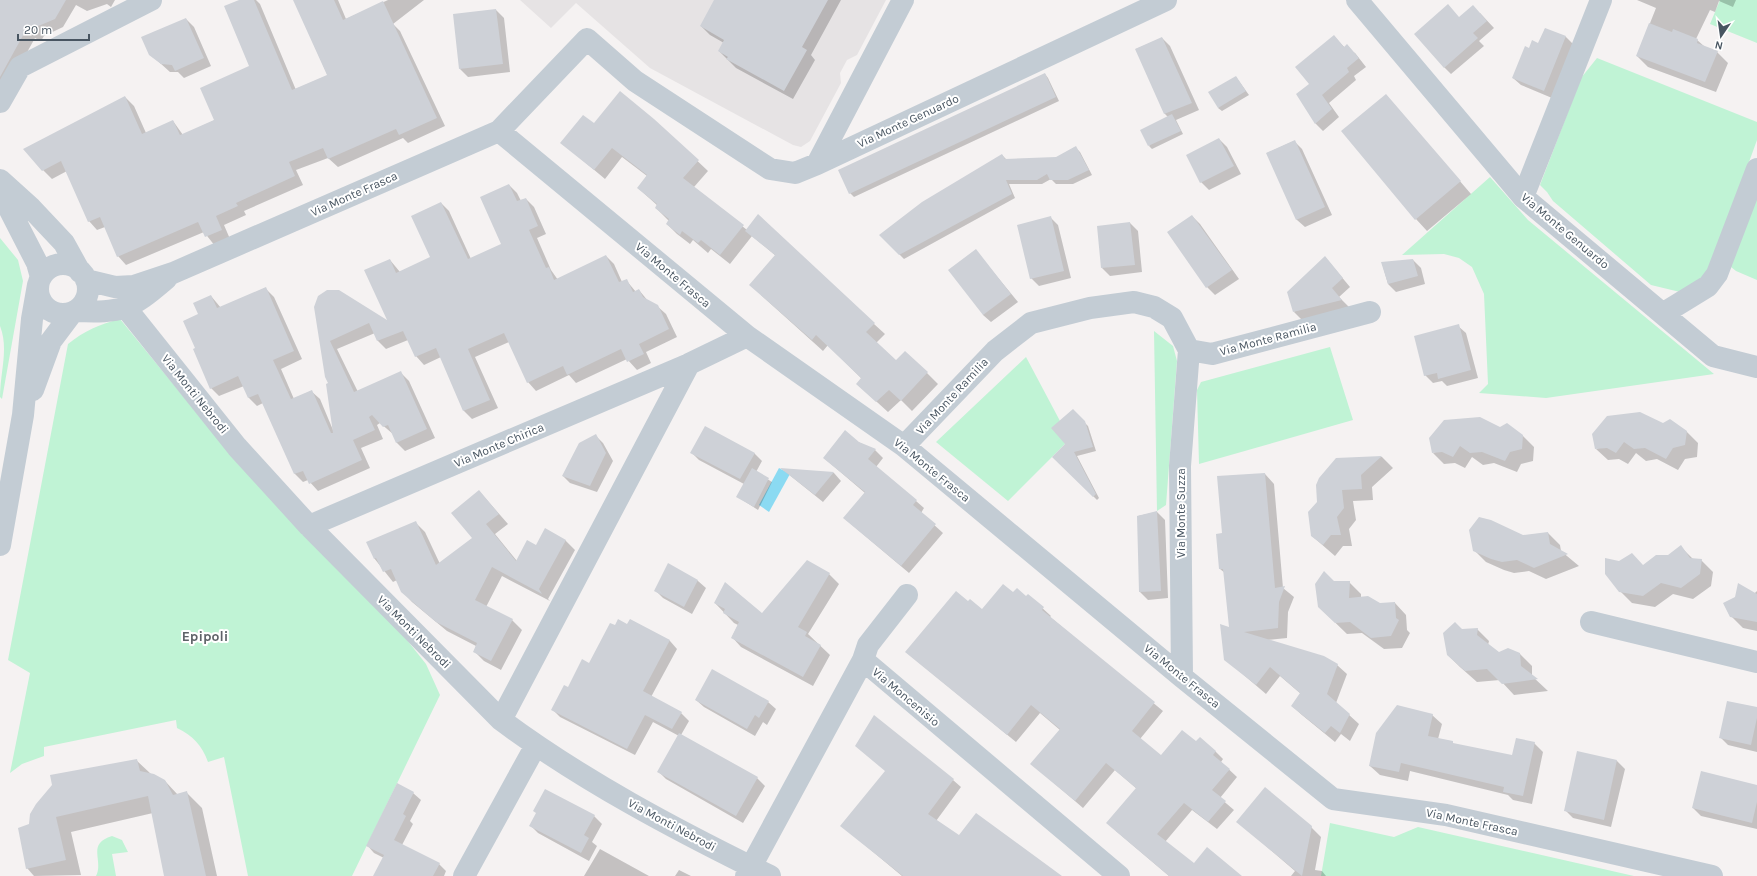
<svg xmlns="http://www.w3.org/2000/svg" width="1757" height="876" font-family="Karla,sans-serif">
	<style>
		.education { fill: #e6e3e4 }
		.green { fill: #c0f3d5 }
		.water { fill: #8bdaf2 }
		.shadow { fill: #0003 }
		.building { fill: #ced1d7 }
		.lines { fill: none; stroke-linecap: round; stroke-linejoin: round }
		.minor { stroke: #c3ccd4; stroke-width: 22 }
		.labels { text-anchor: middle; stroke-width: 4; stroke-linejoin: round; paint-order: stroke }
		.street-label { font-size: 12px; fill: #485561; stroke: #fff }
		.quarter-label { font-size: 14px; font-weight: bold; fill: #5e6268; stroke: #fff }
	</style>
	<rect width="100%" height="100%" fill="#f5f2f2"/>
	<path class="education" d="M520,0H886L857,55L847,60L840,73L841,83L810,141L801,147L793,145L650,68L576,3L551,28Z"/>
	<path class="green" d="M1720,0H1757V43L1710,24Z
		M1597,58L1757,122V140L1711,267L1700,279L1680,292L1651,285L1553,201L1547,192L1540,185L1581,78Z
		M1490,177L1528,220L1714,374L1546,398L1479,393L1488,384L1484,294L1472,267L1459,258L1444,254L1402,255Z
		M1757,182V280L1736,271L1726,263Z
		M0,238L18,260L23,281L2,399L0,397C0,372 9,349 0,326Z
		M120,319L240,466L403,635L426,664L440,695L352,876H248L224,757L208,762C202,745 193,736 177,728L176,720L44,747V756L22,764L10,773L30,673L8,660L68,344C84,331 100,324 120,319Z
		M1154,331L1173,346L1177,361L1166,505L1157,511Z
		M1330,347L1353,420L1199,464L1197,390L1201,382Z
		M1026,357L1060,421L1065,444L1008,501L936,442Z
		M1330,823L1394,837L1418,827L1634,876H1321Z
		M112,836L122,840L128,852L112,854L116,876H96C104,860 86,844 112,836Z"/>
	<path class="water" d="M779,468L790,474L769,512L759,505Z"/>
	<path class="shadow" d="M0,0H115L111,7L107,4L87,11L76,5L63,27L44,36L41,41L35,38L6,90L0,87Z
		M241,0H256L260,4L296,90L328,76L294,0H338L346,19L388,0H424L393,24L400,31L445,126L408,143L403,138L338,167L328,158L296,170L303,185L244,211L246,215L224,225L230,239L215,246L204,232L126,265L118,256L105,227L97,230L89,221L67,171L52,179L43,170L125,97L134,106L146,133L173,121L183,135L215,120L250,66Z
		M715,0H841L811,55L815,60L793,99L736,68L719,51L724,43L710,35L701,26Z
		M1637,0H1736L1733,7L1719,1L1715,12L1710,10L1696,39L1705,47L1717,52L1728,63L1716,92L1648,67L1637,56L1656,8Z
		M496,10L504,18L510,72L468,77L460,69Z
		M1480,13L1494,28L1479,41L1484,46L1451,74L1444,67L1460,18Z
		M186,19L194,27L211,66L184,78L178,72H170L150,54Z
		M1545,29L1566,37L1574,45L1552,98L1521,85L1513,78L1529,49L1539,44Z
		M1334,36L1345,48L1355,53L1366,67L1354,76L1356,80L1329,103L1339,117L1323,131L1316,124L1297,94L1311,84Z
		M1162,38L1170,46L1199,110L1176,120L1183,134L1152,149L1149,146L1168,117L1165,114L1136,49Z
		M1045,74L1048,78L1059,101L854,197L850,193Z
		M1236,77L1249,95L1222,111L1218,108Z
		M1386,95L1471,194L1427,231L1416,219Z
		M653,119L708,171L694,187L747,230L874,324L885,334L876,343L896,362L927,373L938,384L912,411L901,400L888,412L857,384L862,379L828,345L823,351L761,295L776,256L752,236L730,264L711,249L708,253L693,240L690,244L677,234L667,224L669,221L656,208L658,206L638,188L647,176L622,157L605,179L562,143L594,124Z
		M1219,139L1227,147L1241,174L1209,190L1201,182Z
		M1294,141L1302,149L1332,215L1305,227L1297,220L1267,153Z
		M1075,147L1080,152L1092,175L1073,184H1056L1051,179L1042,184H1009L1015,198L904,259L880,235L1002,155L1007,160L1057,158Z
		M509,185L517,193L521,201L526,199L534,207L546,234L537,238L551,270L558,280L606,256L614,264L622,282L626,280L636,292L639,290L648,301L657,306L666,314L677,337L646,352L651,363L637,370L627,359L576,383L569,375L536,391L528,382L509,342L475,357L498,408L472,419L464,411L441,357L424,365L416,356L408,340L386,349L378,341L375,333L337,349L358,392L401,373L409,381L435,438L405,451L397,443L393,434L380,423L377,425L383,439L361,448L370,468L318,491L308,480L303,482L295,474L263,403L257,406L249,398L244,386L219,396L211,388L197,348L199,314L211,296L221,308L265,288L274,297L302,359L281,369L294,399L311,391L320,399L333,430L329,383L315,307L389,323L390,260L400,272L432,257L441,203L449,211L471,259L502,245Z
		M1192,216L1200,224L1239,279L1215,295L1207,287L1169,233Z
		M1051,218L1058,225L1071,278L1039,286L1031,278Z
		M1130,223L1138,231L1142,272L1110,276L1102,268Z
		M976,251L1018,302L991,322L983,315Z
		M1325,257L1350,287L1339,297L1349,307L1302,320L1294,312Z
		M1413,260L1421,268L1425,284L1396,292L1388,284L1382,263Z
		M1458,326L1466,333L1478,378L1447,386L1442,381L1433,383L1425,375Z
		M1073,411L1088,426L1096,451L1077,456L1099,498L1097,500L1054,457L1067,444Z
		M1663,424L1686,431L1698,443L1697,457L1685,459L1678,470L1657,459L1646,461L1636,453L1628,464L1619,459L1608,460L1596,449Z
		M1500,428L1523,436L1534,447L1533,461L1521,464L1517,472L1494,463L1483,465L1472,457L1465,468L1455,463L1444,464L1433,453Z
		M596,436L603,443L613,461L597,492L570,483L563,476Z
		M858,442L875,450L883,458L876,467L916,501L924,508L921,513L943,533L909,573L844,518L865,493L824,458Z
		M692,453H754L762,461L756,472L772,482L758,510L738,497L744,484L699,460Z
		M1382,457L1393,468L1372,487L1373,500L1353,501L1356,520L1349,529L1352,546H1343L1335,556L1312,536L1318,502L1337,459Z
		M782,469L834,473L841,481L823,502Z
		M1265,474L1274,484L1283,588L1294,597L1288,612L1287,638L1267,640L1337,665L1347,674L1336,703L1359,724L1350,741L1341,734L1335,742L1302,715L1292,706L1301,694L1280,676L1266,694L1225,659L1230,628L1225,573L1220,569L1223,534Z
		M479,491L508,524L495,534L517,561L536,547L565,540L575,550L548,599L550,601L502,576L486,607L512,620L522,630L501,670L484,661L474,651L476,646L447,631L412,602L402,591L397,580L393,582L374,558L415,522L425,532L440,564L473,538Z
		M1157,512L1165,520L1168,598L1148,600L1140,592L1138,516Z
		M1548,533L1560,545L1561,551L1579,566L1546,579L1529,571L1514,573L1504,570L1486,562L1474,550L1522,536Z
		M1681,547L1693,559L1701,560L1713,572L1711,586L1693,599L1673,594L1655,607L1632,603L1620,591L1644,566L1669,556Z
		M669,565L698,581L706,588L692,614L663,598L655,590Z
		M829,574L839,584L808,634L830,655L813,686L741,647L732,637L738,625L734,623L715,603L762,614Z
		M1349,582L1361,594V598L1379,604L1395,603L1406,615L1407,630L1410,633L1402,648L1384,649L1362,633L1347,634L1319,607Z
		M1757,591V631L1743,628L1731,616Z
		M1013,593L1026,597L1028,595L1051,616L1050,617L1163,711L1140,739L1161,756L1196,743L1215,751L1223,759L1221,762L1237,777L1220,798L1234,810L1217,829L1192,810L1165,842L1194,864L1240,876H1169L1116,831L1137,789L1115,770L1083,808L1032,764L1060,730L1040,713L1016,742L906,652L968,602L982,610Z
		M630,620L670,641L677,649L651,697L681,713L689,721L681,735L757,778L765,786L743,823L666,779L659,772L679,736L653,722L635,755L560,717L552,709L590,664L615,626L628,625Z
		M1477,629L1489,641L1488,645L1499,653L1520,654L1532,666V676L1548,691L1514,695L1500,680L1477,682L1460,667L1448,655L1462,630Z
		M696,700L768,702L776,709L767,725L763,722L755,736L704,707Z
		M1757,708V752L1728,745L1720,737Z
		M1432,715L1442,724L1438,739L1454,744L1513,757L1534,743L1543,752L1532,804L1513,800L1508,795L1410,771L1408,781L1380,775L1370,766Z
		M1578,753L1617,761L1625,769L1611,827L1573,818L1565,810Z
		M136,760L151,774L165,781L178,795L187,793L202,808L217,876H165L153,813L71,832L81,875L34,876L27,868L30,824Z
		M953,780L961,787L936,821L959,837L1053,876H902L842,826Z
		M1757,786V829L1701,816L1693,808Z
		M413,793L421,800L410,821L413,824L402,845L439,864L446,871L444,876H378L384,858L374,853L367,845Z
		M594,816L602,824L592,842L597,846L589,861L538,833L530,825Z
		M1238,822L1311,827L1321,837L1315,870L1322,871L1326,876H1291L1295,871Z
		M600,849L649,876H584Z
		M679,870L691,876H675Z"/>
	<path class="building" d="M0,0H66L55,19L36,27L32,34L26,30L0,77Z
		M239,0H254L292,90L327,75L293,0H334L343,20L383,1L437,118L399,135L396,129L328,159L323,148L289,162L295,176L236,203L238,206L216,216L222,230L205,237L198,222L117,257L100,217L88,222L61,161L42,171L23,149L125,96L142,134L173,120L180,135L214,120L200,88L249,66L224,6Z
		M714,0H828L802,47L807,50L784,91L726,59L728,57L718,51L724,40L700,26Z
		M1448,4L1459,17L1473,5L1487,21L1473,33L1478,38L1444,68L1414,34Z
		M496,9L503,64L459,69L453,14Z
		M186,18L204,58L175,71L172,65L161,64L149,55L141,37Z
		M1649,23L1672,32L1673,29L1698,39L1697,43L1718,51L1705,82L1636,56Z
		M1545,28L1566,36L1544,91L1512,78L1525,46L1529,48L1532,40L1538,43Z
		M1334,35L1344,47L1347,44L1359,58L1347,68L1349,72L1322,95L1332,109L1315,124L1296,94L1309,84L1295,67Z
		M1162,37L1192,103L1164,114L1135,49Z
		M1045,73L1056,97L849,194L838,170Z
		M1236,76L1246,91L1218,108L1208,92Z
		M620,91L654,119L699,160L683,178L744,225L720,255L701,240L698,243L682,231L680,235L666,224L669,219L655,208L657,204L637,188L647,175L612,148L594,170L560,143L583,115L594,123Z
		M1386,94L1461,181L1415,220L1341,131Z
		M1172,114L1181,131L1148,146L1140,130Z
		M1219,138L1234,166L1200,183L1186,155Z
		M1295,140L1325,207L1296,220L1266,153Z
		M1076,146L1089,170L1068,180H1050L1047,174L1037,180H1006L1012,194L899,255L879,235L922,202L1002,154L1005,159L1056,157Z
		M509,184L517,201L526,198L538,226L529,230L546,268L549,267L554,280L606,255L619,282L627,279L633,292L639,289L643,297L658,305L669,329L639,344L644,354L627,362L621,349L567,375L563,366L527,383L504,333L468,349L490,400L463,411L436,348L415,357L403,331L377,341L369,323L330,341L354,392L401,371L427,429L396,443L388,425L383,427L372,415L369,417L375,430L353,440L362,460L309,484L303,471L294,474L258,394L248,398L238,376L210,389L193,349L195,348L183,321L198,314L193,303L211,295L217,308L266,287L294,351L273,360L291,399L312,390L331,433H333L326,384L328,383L325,377L314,307L318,296L327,290H339L387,320L364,270L390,259L396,273L430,257L411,216L441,202L468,259L501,244L480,197Z
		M758,214L875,323L866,332L896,360L905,351L928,372L901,401L889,390L876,402L856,384L861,378L816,335L812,340L749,285L775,255L745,231Z
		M1192,215L1232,270L1206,288L1167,232Z
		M1051,216L1064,271L1030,279L1017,225Z
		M1130,222L1135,265L1101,268L1097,226Z
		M976,249L1011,294L983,315L948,270Z
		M1325,256L1343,278L1332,288L1342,300L1293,312L1287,292Z
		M1413,259L1418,276L1388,284L1381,262Z
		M1459,324L1471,370L1438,379L1437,373L1424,376L1414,336Z
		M1073,409L1085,421L1093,447L1074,452L1096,494L1093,497L1052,457L1065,444L1051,428Z
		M1640,412L1663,423L1670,419L1687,431L1685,445L1673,448L1666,459L1645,448L1634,449L1624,442L1616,453L1607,448L1595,449L1592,434L1607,416Z
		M1480,417L1500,427L1507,423L1523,435L1522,449L1510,452L1505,461L1482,452L1470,453L1460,446L1453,457L1442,452L1432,453L1429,438L1444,420Z
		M705,426L755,453L740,479L690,453Z
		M845,430L859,442L876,449L868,459L917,500L913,505L936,524L901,566L843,518L865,492L823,458Z
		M596,434L606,453L590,486L562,476L579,443Z
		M1382,456L1361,475L1362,489L1342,490L1344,508L1337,517L1341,535H1331L1323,545L1311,536L1308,512L1317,502L1316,485L1319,478L1336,458Z
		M752,468L769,478L754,507L736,497Z
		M780,468L834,472L815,495Z
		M1265,473L1275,588L1285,586L1279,602L1278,628L1244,632L1324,656L1338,664L1327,694L1350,714L1340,733L1331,726L1325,733L1291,706L1300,693L1270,667L1256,685L1224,660L1220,624L1229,627L1223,569H1219L1216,534L1222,533L1217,476Z
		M479,490L499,514L486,524L516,561L527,540L536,545L545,528L566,540L539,589L542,594L492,567L475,600L513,619L491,661L473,652L477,643L436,622L401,592L391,569L383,572L376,558L374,559L366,542L416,521L436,565L472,538L451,513Z
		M1157,511L1161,591L1139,592L1137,516Z
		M1479,517L1491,520L1523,535L1548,532L1550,544L1568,554L1534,568L1517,560L1502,562L1491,559L1473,551L1469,530Z
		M1681,545L1690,558L1702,559L1700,574L1681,588L1661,583L1643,596L1619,592L1605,574V558L1619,561L1632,553L1643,565L1656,555H1668Z
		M807,560L830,573L798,627L807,632L805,636L821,645L803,677L731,638L739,622L723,613L725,609L714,603L725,582L762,613Z
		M668,563L698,580L684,607L654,591Z
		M1324,571L1334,581H1350L1349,598L1368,596L1380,603L1395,602L1396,618L1399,620L1391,636L1371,638L1350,622L1335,623L1318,607L1315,584Z
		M1738,583L1757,594V622L1730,617L1723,603L1735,597Z
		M1003,584L1013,592L1017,588L1026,596L1028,594L1044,607L1042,610L1155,702L1132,731L1161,755L1182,730L1196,741L1200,737L1216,751L1213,755L1230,769L1212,790L1226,801L1208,822L1184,803L1157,834L1194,863L1207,847L1242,876H1169L1106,823L1136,788L1106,763L1075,801L1030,764L1060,729L1031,705L1007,735L905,652L956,591L968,601L970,599L982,609Z
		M618,619L627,624L630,619L670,640L643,691L682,712L672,729L645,715L627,749L551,710L564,685L568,687L582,659L589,663L610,623L615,625Z
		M1455,622L1462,629L1478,628L1477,635L1499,652L1508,648L1520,653L1521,666L1538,679L1502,684L1487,669L1465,671L1447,655L1443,633Z
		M712,669L769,701L759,718L755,715L747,729L695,700Z
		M1727,701L1757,707V718L1751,745L1719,738Z
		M1397,705L1433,714L1428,736L1453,741V743L1512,755L1516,738L1535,742L1523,796L1503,792L1504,787L1401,763L1399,772L1369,766L1376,733Z
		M874,715L954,779L928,814L959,835L976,813L1062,876H903L840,826L885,771L855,746Z
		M679,733L758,777L736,816L657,772Z
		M1577,751L1617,760L1604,820L1564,811Z
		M137,759L140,771L154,774L165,780L173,795L187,791L206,876H164L148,796L56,817L66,860L26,869L18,828L29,824L30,814L36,804L52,785L50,775Z
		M1701,771L1757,785V802L1752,823L1692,808Z
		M397,783L414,792L403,814L406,816L394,840L440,863L433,876H373L384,855L366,846Z
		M1265,787L1312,826L1302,876L1236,822Z
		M545,789L595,815L584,835L589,838L581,853L529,826L536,813L533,811Z"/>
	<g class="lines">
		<path class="minor" d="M903,0L817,164L1166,0
			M1357,0L1523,197L1713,356L1757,367
			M0,102L20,67L151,0
			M499,131L587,39L635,81L770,169L795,173L817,164
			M0,180L31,208L64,243L80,272
			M0,191L37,263L41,277
			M1523,197L1601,0
			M38 289a25 25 0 1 1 50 0a25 25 0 1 1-50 0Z
			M86,280L115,287L134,286L173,273L499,131L747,336L904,446L1182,677L1333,799L1446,815L1712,876
			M126,308L237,447L309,526L501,720C583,781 678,831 770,876
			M75,311C122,313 130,310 166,279
			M1664,313L1708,286L1717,274L1757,169
			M689,364L747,336
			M33,390L51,341L72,313
			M904,446L995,351L1031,323L1090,308L1134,302L1154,307L1172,318L1189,350L1212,354L1370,312
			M309,526L689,364L501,720
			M0,545L23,415L32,319L38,285
			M1591,622L1757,662
			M863,660L868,645L907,595
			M1182,677L1180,466L1189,350
			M464,876L536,745
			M746,876L863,660L1119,876"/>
	</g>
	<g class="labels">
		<g class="street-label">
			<text transform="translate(908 121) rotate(-25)" y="4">Via Monte Genuardo</text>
			<text transform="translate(354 194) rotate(-24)" y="4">Via Monte Frasca</text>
			<text transform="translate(1565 231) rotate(40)" y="4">Via Monte Genuardo</text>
			<text transform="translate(673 275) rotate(40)" y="4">Via Monte Frasca</text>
			<text transform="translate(1268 339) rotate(-15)" y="4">Via Monte Ramilia</text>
			<text transform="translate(195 394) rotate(51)" y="4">Via Monti Nebrodi</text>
			<text transform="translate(952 396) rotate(-47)" y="4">Via Monte Ramilia</text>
			<text transform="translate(499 445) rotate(-23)" y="4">Via Monte Chirica</text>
			<text transform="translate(932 470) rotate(39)" y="4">Via Monte Frasca</text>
			<text transform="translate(1181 513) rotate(-90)" y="4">Via Monte Suzza</text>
			<text transform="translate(414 632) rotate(45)" y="4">Via Monti Nebrodi</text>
			<text transform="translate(1182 676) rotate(39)" y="4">Via Monte Frasca</text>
			<text transform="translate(906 697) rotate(40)" y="4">Via Moncenisio</text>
			<text transform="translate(1472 822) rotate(12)" y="4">Via Monte Frasca</text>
			<text transform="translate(672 825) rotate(28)" y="4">Via Monti Nebrodi</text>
		</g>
		<g class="quarter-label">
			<text x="205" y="641">Epipoli</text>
		</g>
	</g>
	<g transform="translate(1721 36) rotate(193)" stroke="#ffffff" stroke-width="3" paint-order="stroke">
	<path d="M0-3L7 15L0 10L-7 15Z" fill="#485561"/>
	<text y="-6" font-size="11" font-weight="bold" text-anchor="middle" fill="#485561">N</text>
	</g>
	<path d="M18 34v6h71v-6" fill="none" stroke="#485561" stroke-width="2"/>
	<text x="24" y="34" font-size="12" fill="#485561" stroke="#ffffff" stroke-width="3" paint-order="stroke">20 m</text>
</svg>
